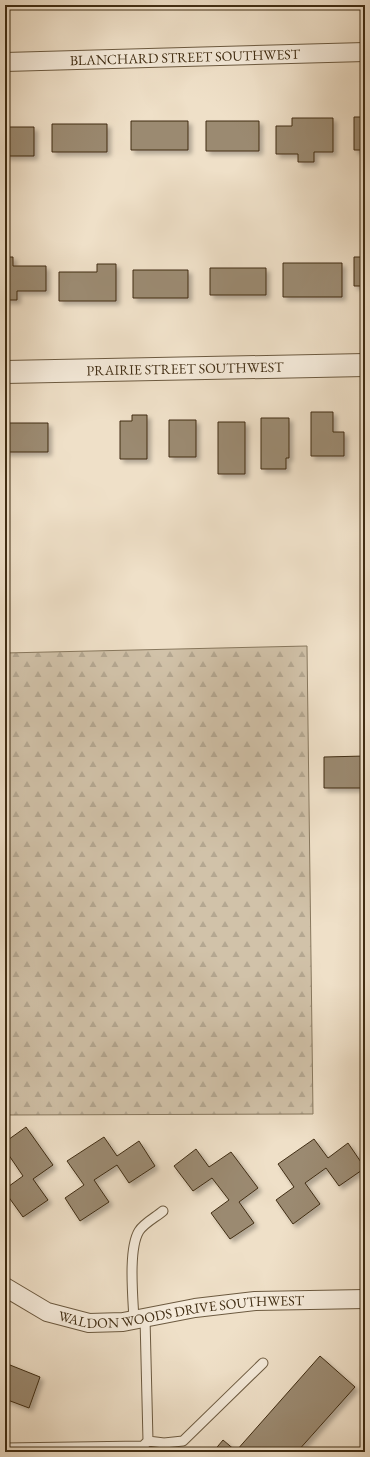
<svg xmlns="http://www.w3.org/2000/svg" width="370" height="1457" font-family="'EB Garamond',serif">
	<style>
		.forest { fill: url(#forest-firs); stroke: #88785e }
		.building { fill: #9b8a71; stroke: #402d13; filter: url(#shadow) }
		.lines { fill: none; stroke-linecap: round; stroke-linejoin: round }
		.service-casing { stroke: #6c5a40; stroke-width: 11 }
		.minor-casing { stroke: #6c5a40; stroke-width: 20 }
		.tertiary-casing { stroke: #6c5a40; stroke-width: 24 }
		.service { stroke: #f5ebdb; stroke-width: 9 }
		.minor { stroke: #f5ebdb; stroke-width: 18 }
		.tertiary { stroke: #f5ebdb; stroke-width: 22 }
		.labels { text-anchor: middle; stroke-width: 4; stroke-linejoin: round; paint-order: stroke }
		.street-label { font-size: 14px; fill: #402d13; stroke: #f5ebdb }
	</style>
	<defs>
		<pattern id="forest-firs" width="22" height="20" patternUnits="userSpaceOnUse"><rect width="22" height="20" fill="#d1c2a9"/><path d="M5 1l3.5 6h-7zM16 11l3.5 6h-7z" fill="#b4a791"/></pattern>
		<filter id="shadow"><feDropShadow dx="3.5" dy="3.5" stdDeviation="2" flood-color="#0004"/></filter>
	</defs>
	<rect width="100%" height="100%" fill="#efe0c8"/>
	<filter id="stains"><feTurbulence type="fractalNoise" baseFrequency=".005" numOctaves="4"/><feColorMatrix values="0 0 0 0 .2 0 0 0 0 .09 0 0 0 0 .02 0 0 0 .5 -.17"/></filter>
	<radialGradient id="worn" r=".72"><stop offset=".6" stop-color="#630" stop-opacity="0"/><stop offset="1" stop-color="#630" stop-opacity=".3"/></radialGradient>
	<path class="forest" d="M307,646L313,1114L5,1115V653Z"/>
	<path class="building" d="M354,117H365V150H354Z
		M292,118H333V152H314V162H298V154H276V126H292Z
		M131,121H188V150H131Z
		M206,121H259V151H206Z
		M52,124H107V152H52Z
		M5,127H34V156H5Z
		M5,257H13V266H46V291H17V300H5Z
		M354,257H365V286H354Z
		M283,263H342V297H283Z
		M97,264H116V301H59V272H97Z
		M210,268H266V295H210Z
		M133,270H188V298H133Z
		M311,412H333V432H344V456H311Z
		M132,415H147V459H120V421H132Z
		M261,418H289V458H286V469H261Z
		M363,418H365V449H363Z
		M169,420H196V457H169Z
		M218,422H245V474H218Z
		M5,423H48V452H5Z
		M365,756V788H324V757Z
		M26,1127L53,1165L33,1179L48,1200L23,1217L5,1192V1189L23,1176L8,1154L5,1156V1142Z
		M104,1137L117,1156L139,1141L155,1166L129,1183L117,1165L94,1180L109,1202L80,1221L65,1198L84,1185L67,1161Z
		M314,1139L328,1158L348,1143L365,1168L339,1186L326,1168L305,1183L320,1204L293,1224L276,1200L294,1187L278,1164Z
		M196,1149L209,1167L231,1152L258,1188L239,1202L254,1223L230,1239L211,1213L229,1200L212,1178L193,1191L174,1166Z
		M320,1356L355,1387L297,1452H213L223,1440L236,1451Z
		M5,1363L40,1377L29,1408L5,1399Z"/>
	<g class="lines">
		<g class="service-casing">
			<path id="service" d="M134,1320C133,1298 128,1249 139,1231C144,1223 156,1217 163,1211
				M148,1441L164,1443L183,1441L263,1363
				M5,1448L143,1446L148,1441L145,1318"/>
		</g>
		<g class="minor-casing">
			<g id="minor">
				<path id="s1" d="M5,62L365,52"/>
				<path id="s2" d="M5,1287L47,1312L89,1323L123,1322L195,1308L255,1301L365,1299"/>
			</g>
		</g>
		<g class="tertiary-casing">
			<g id="tertiary">
				<path id="s3" d="M5,372L365,365"/>
			</g>
		</g>
		<use href="#service" class="service"/>
		<use href="#minor" class="minor"/>
		<use href="#tertiary" class="tertiary"/>
	</g>
	<g class="labels">
		<g class="street-label">
			<text dy="5" stroke="none"><textPath href="#s1" startOffset="180">BLANCHARD STREET SOUTHWEST</textPath></text>
			<text dy="5" stroke="none"><textPath href="#s3" startOffset="180">PRAIRIE STREET SOUTHWEST</textPath></text>
			<text dy="5" stroke="none"><textPath href="#s2" startOffset="185">WALDON WOODS DRIVE SOUTHWEST</textPath></text>
		</g>
	</g>
	<rect width="370" height="1457" fill="none" stroke="#efe0c8" stroke-width="20"/>
	<rect x="6" y="6" width="358" height="1445" fill="none" stroke="#402d13" stroke-width="2"/>
	<rect x="10" y="10" width="350" height="1437" fill="none" stroke="#402d13"/>
	<rect width="100%" height="100%" filter="url(#stains)"/>
	<rect width="100%" height="100%" fill="url(#worn)"/>
</svg>
